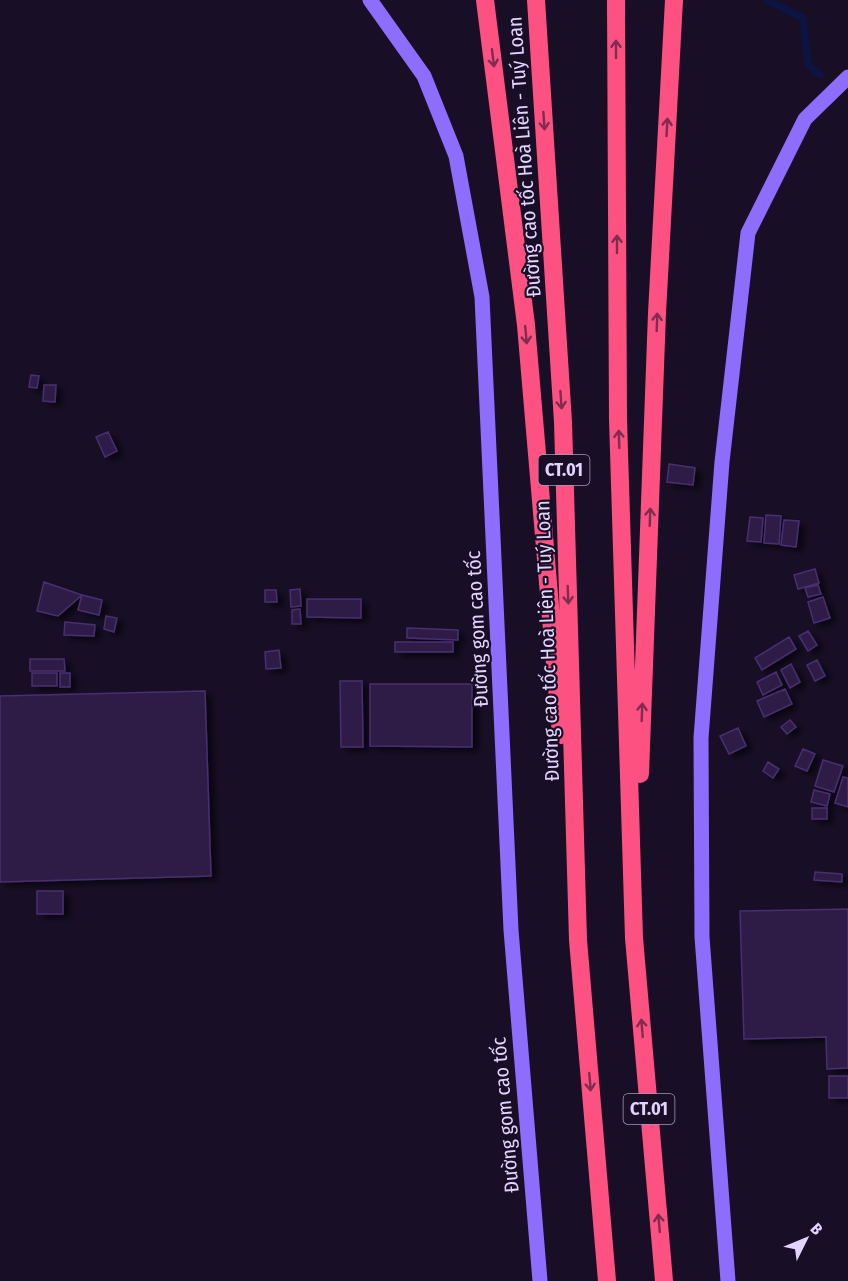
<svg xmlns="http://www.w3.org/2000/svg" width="848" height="1281" font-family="'Fira Sans Condensed',sans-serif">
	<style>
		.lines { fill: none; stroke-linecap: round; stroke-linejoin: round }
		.stream { stroke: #0b1443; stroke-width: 7 }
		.building { fill: #2d1c46; stroke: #492e72; stroke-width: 1.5; filter: url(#shadow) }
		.secondary { stroke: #8d6dfd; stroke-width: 15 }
		.motorway { stroke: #fd5181; stroke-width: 18 }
		.oneway { stroke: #7f2d4f }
		.labels { text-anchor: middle; stroke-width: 4.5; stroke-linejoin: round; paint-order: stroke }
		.shield { fill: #180f26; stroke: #a599bd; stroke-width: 1.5 }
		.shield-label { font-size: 18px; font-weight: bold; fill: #e2d4fe }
		.street-label { font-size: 20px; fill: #e2d4fe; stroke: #180f26 }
	</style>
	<defs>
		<filter id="shadow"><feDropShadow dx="6" dy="4" stdDeviation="3" flood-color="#0009"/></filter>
	</defs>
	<rect width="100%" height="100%" fill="#180f26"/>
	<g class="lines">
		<path class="stream" d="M767,0L803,18L808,64L820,75"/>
	</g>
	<path class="building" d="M31,375L39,376L37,388L29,387Z
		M44,385H56L55,402L43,401Z
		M108,432L117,451L105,457L96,437Z
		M669,464L695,468L693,485L667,482Z
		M766,515L781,516L779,544L764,543Z
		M750,517L763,518L761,542L747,541Z
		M784,520L799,521L796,547L781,545Z
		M815,569L819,583L798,589L794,575Z
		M44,582L82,595L58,616L37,611Z
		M818,585L821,594L808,597L805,588Z
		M300,589L301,606L291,607L290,590Z
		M265,590H276L277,602H265Z
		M82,595L102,600L99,615L78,610Z
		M823,597L830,618L814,623L808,602Z
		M307,599H361V618L307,617Z
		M300,609L301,624H292V610Z
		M106,616L117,618L114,632L104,629Z
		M65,622L95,625L94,636L64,635Z
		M407,628L458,630V640L407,638Z
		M808,631L817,645L808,651L799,636Z
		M789,637L796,649L762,670L755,658Z
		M395,642H453V652H395Z
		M279,650L281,668L266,669L265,652Z
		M30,659H64L65,671H30Z
		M817,660L825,676L815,681L807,665Z
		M791,664L800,682L790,688L781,670Z
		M776,672L782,685L763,695L757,682Z
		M32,673H57V686H32Z
		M60,673H70V687H60Z
		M340,681H362L363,747H341Z
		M370,684H472V747L370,746Z
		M785,689L792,704L764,717L757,701Z
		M205,691L211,876L0,882V696Z
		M790,720L796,727L787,734L781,727Z
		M738,728L746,746L729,754L720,736Z
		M803,749L815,754L807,771L795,766Z
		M823,760L843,766L834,792L815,786Z
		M768,762L779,769L773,778L763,771Z
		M843,777L848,778V807L835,803Z
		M814,790L830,794L827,806L811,802Z
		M812,808H827V819H812Z
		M815,872L842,874V882L814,880Z
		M37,891H63V914H37Z
		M848,909V1068L827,1069L826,1037L744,1039L740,911Z
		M829,1076H848V1098H829Z"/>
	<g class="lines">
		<path class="secondary" d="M370,0L424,76L456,156L482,297L511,930L540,1281
			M728,1281L702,937L701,738L722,462L748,233L805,119L848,77"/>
		<path class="motorway" d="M485,0L526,325L561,735
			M536,0L563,422L578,940L607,1281
			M616,0L618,419L634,938L664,1281
			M640,774L657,313L674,0"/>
	</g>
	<defs><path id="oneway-shaft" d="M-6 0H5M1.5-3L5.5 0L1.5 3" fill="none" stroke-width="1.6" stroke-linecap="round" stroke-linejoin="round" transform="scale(1.5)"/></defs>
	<g class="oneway">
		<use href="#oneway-shaft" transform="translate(616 49) rotate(-90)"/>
		<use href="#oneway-shaft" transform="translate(493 58) rotate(83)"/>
		<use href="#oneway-shaft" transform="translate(544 121) rotate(86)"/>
		<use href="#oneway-shaft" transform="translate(667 127) rotate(-87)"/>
		<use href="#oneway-shaft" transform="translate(617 244) rotate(-90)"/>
		<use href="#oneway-shaft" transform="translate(657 322) rotate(-88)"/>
		<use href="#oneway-shaft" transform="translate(526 335) rotate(85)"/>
		<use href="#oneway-shaft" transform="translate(561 400) rotate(86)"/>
		<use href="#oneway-shaft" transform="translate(619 439) rotate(-92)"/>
		<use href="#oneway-shaft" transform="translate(650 517) rotate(-88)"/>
		<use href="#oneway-shaft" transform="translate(568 595) rotate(88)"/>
		<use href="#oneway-shaft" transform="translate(642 712) rotate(-88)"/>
		<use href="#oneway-shaft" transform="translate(642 1028) rotate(-95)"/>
		<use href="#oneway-shaft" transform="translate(590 1082) rotate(85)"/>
		<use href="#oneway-shaft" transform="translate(659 1223) rotate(-95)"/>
	</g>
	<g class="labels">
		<g class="shield">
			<rect x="538.5" y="455" width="51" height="30" rx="4.5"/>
			<rect x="623.5" y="1094" width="51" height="30" rx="4.5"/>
		</g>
		<g class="shield-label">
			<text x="564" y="476">CT.01</text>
			<text x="649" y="1115">CT.01</text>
		</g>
		<g class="street-label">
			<text transform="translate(524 157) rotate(-94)" y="7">Đường cao tốc Hoà Liên - Tuý Loan</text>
			<text transform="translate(477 629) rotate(-93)" y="7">Đường gom cao tốc</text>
			<text transform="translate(547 641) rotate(-92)" y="7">Đường cao tốc Hoà Liên - Tuý Loan</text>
			<text transform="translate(505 1115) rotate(-95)" y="7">Đường gom cao tốc</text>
		</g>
	</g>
	<g transform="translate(806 1239) rotate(47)" stroke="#180f26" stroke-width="4.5" paint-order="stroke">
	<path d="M0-4.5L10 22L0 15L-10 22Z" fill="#e2d4fe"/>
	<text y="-9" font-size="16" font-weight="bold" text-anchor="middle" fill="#e2d4fe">B</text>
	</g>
</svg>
